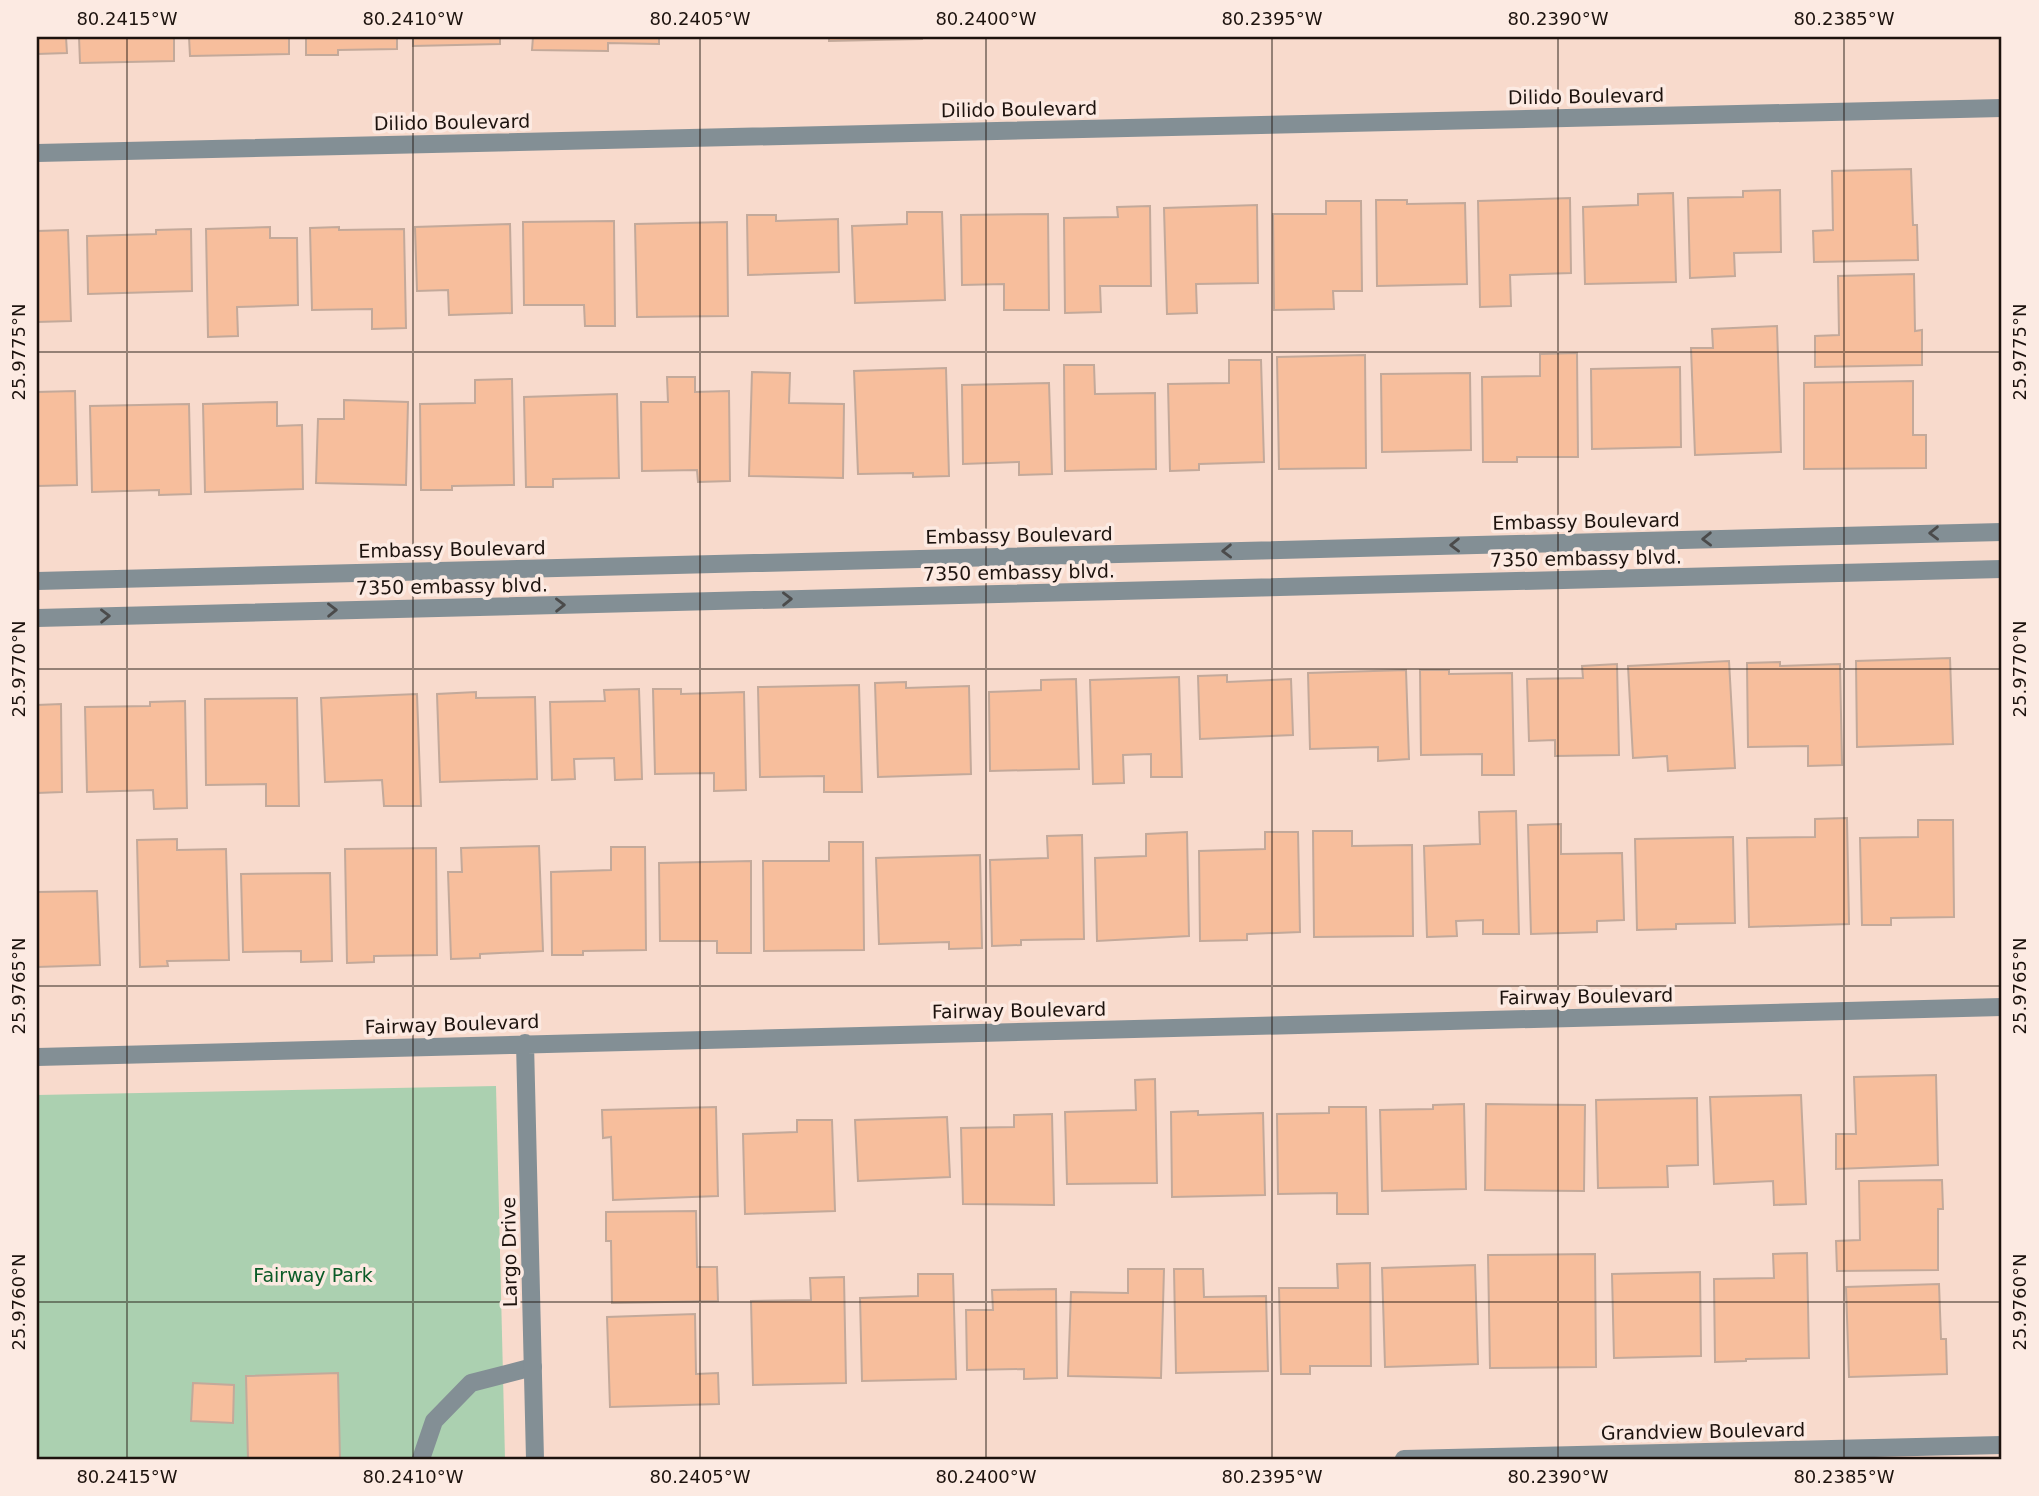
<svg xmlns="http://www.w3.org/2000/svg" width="2039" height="1496" font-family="'DejaVu Sans',sans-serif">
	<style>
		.green { fill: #abd0b0 }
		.building { fill: #f7be9c; stroke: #c3a99a; stroke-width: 2 }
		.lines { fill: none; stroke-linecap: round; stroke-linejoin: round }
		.service { stroke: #838f95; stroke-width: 18 }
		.minor { stroke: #838f95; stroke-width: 18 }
		.oneway { stroke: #4b4b4b }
		.ticks { fill: none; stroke: #1d130e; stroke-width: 2; stroke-opacity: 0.45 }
		.labels { text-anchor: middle; stroke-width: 7; stroke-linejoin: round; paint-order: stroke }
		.street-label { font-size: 19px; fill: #1d130e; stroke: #fceae2 }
		.park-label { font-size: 19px; fill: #0b5b27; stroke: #fceae2 }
		.neatline { fill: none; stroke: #1d130e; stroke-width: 2.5 }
		.ticks-label { font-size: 18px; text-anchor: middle; fill: #1d130e }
	</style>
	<rect width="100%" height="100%" fill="#f8dacc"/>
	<path class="green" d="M496,1086L505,1459H37V1095Z"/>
	<path class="building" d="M37,37H66L67,53L37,54Z
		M79,37H174V61L80,63Z
		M189,37H289V54L190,56Z
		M306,37H397V49L338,50V55H306Z
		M413,37H500V44L413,46Z
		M533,37H659V44L608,43V51L532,50Z
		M829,37H922V39L829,41Z
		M1911,169L1913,225H1917L1918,260L1814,262L1813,231L1833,230L1832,171Z
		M1780,190L1781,252L1734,253L1735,276L1690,278L1688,198L1743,197V191Z
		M1673,193L1676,282L1585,284L1583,207L1638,205V194Z
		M1570,198L1571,273L1510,275L1511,306L1480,307L1478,201Z
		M1376,200H1407V204L1465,203L1467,284L1377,286Z
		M1326,201H1361L1362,291H1333L1334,309L1274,310L1273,214H1326Z
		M1257,205L1258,283L1196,284L1197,313L1167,314L1164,208Z
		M1150,206L1151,286H1100L1101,312L1065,313L1064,218L1118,217L1117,207Z
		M907,212H942L945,300L855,303L852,226L907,224Z
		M1048,214L1049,310H1004V284L962,285L961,215Z
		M747,215H776V221L838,219L839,272L748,275Z
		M614,221L615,326H585L584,305H524L523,222Z
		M727,222L728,316L637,317L635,224Z
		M510,224L512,313L449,315L448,290L417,291L415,227Z
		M270,227V238H297L298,305L237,307L238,336L208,337L206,229Z
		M339,227V230L404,229L406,328L372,329V309L312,310L310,228Z
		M191,229L192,291L88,294L87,236L156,234V230Z
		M68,230L71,321L37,322V231Z
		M1914,274L1915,331L1922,330V365L1815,367V336L1839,335L1838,276Z
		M1777,326L1781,452L1695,455L1691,348H1713L1712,329Z
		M1577,353L1578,457H1517V462H1483L1482,377L1540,376V354Z
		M1365,355L1366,468L1279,469L1277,357Z
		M1229,360H1261L1264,462L1199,464V470L1170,471L1168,384L1229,383Z
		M1064,365H1094L1095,394L1155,393L1156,469L1065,471Z
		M1680,367L1681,447L1592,449L1591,369Z
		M946,368L949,476L913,477V473L858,474L854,371Z
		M752,372L790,373L789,403L844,404L843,478L749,476Z
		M1470,373L1471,450L1382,452L1381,374Z
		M667,377H695V392L729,391L730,481L698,482L697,470L642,471L641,402H668Z
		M512,379L514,485L452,486V490H421L420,404L475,403V380Z
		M1913,381V435H1926V468L1804,469V383Z
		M1049,383L1052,474L1019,475V462L963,464L962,385Z
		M75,391L77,485L37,486V392Z
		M617,394L619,478L553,479V487H526L524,397Z
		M344,400L408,402L406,485L316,483L318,419H344Z
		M277,402V426L302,425L303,489L205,492L203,404Z
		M189,404L191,494L159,495V490L92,492L90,406Z
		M1950,658L1953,744L1857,747L1856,661Z
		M1729,661L1735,768L1668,771L1667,756L1633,758L1628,666Z
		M1780,662V666L1840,664L1842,765L1808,766V746L1748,747L1747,663Z
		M1617,664L1619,755L1555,756V740L1529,741L1527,679L1583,678L1582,666Z
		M1406,670L1409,759L1378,761V747L1310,749L1308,673Z
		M1420,670H1449V674L1512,673L1514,775H1482V754L1421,755Z
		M1227,675V682L1291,679L1293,735L1200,739L1198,676Z
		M1179,677L1182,777H1151V754L1123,755L1124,783L1093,784L1090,680Z
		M1076,679L1079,769L990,771L989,692L1041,690V680Z
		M906,682V688L969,686L971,774L878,777L875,683Z
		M859,685L862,792H824V776L760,777L758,687Z
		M639,689L642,779L615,780L614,758L574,759L575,779L552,780L550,702L605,701L604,690Z
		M653,689H681V694L744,692L746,790L714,791V773L655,774Z
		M476,692V698L535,697L537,779L440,782L437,694Z
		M417,694L421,806H384L382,780L325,782L321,698Z
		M297,698L299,806H266V784L206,785L205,699Z
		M185,701L187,808L154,809L153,790L87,792L85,707L150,706V702Z
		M61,704L62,792L37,793V705Z
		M1516,811L1519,934H1483V920L1456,921L1457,936L1427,937L1424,846L1480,844L1479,812Z
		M1847,818L1849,924L1749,927L1747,838L1815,837V819Z
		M1918,820H1953L1954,917L1891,918V925H1862L1860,838L1918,837Z
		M1561,824V854L1622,853L1624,920L1597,921V932L1531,934L1528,825Z
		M1313,831H1352V846L1412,845L1413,936L1314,937Z
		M1187,832L1189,936L1097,941L1095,858L1146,856V834Z
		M1265,832H1298L1300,932L1247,934V940L1200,941L1199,851L1265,849Z
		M1082,835L1084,939L1021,940V945L992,946L990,860L1048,858L1047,836Z
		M1733,837L1735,923L1676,924V929L1637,930L1635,839Z
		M177,839V850L226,849L229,960L167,961L168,966L140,967L137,840Z
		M829,842H863L864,950L764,951L763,861H829Z
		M539,846L543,951L480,954V958L451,959L448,872H462L461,848Z
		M611,847H645L646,950L583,951V955H552L551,872L611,870Z
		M436,848L437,955L374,956V962L347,963L345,849Z
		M980,855L982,948L949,949V942L879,944L876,858Z
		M751,861V953H717V941H660L659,863Z
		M330,873L332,961L301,962V951L243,952L241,874Z
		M97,891L100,965L37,967V892Z
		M1936,1075L1938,1165L1836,1169V1134H1856L1854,1077Z
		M1155,1079L1157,1183L1067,1184L1065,1112L1136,1110L1135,1080Z
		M1801,1095L1806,1204L1774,1205L1773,1181L1714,1184L1710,1097Z
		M1697,1098L1698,1165L1667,1166L1668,1187L1598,1188L1596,1100Z
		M1464,1104L1466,1189L1382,1191L1380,1110L1433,1109V1105Z
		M1486,1104L1585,1105L1584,1191L1485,1190Z
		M716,1107L718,1196L613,1200L611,1137L603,1138L602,1110Z
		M1329,1107H1366L1368,1214H1337V1193L1278,1194L1277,1114L1329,1113Z
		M1198,1111V1115L1263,1113L1265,1195L1172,1197L1171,1112Z
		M1052,1114L1054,1205L963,1204L961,1128L1014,1127V1115Z
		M947,1117L950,1177L858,1181L855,1120Z
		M797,1120H832L835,1211L745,1214L743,1134L797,1132Z
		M1942,1180L1943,1209H1938V1270L1837,1271L1836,1241L1860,1240L1859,1181Z
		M696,1211L697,1267H717L718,1301L612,1303L611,1241H606V1212Z
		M1807,1253L1809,1358L1746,1359V1361L1715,1362L1714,1279L1774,1278L1773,1254Z
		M1595,1254L1596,1367L1490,1368L1488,1255Z
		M1370,1263L1371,1366H1310V1374H1281L1279,1288H1338L1337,1264Z
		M1475,1265L1478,1364L1385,1367L1382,1268Z
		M1128,1269H1164L1161,1378L1068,1376L1071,1292L1128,1293Z
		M1174,1269H1203L1204,1297L1266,1296L1268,1371L1176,1373Z
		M1700,1272L1701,1356L1614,1358L1612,1274Z
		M918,1274H953L956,1379L862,1381L860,1298L918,1296Z
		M844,1277L846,1383L753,1385L751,1301L811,1300L810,1278Z
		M1939,1284L1941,1339H1946L1947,1374L1849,1377L1846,1287Z
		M1056,1289L1057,1378L1024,1379V1369L967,1370L966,1310H993L992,1290Z
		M695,1314L696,1374L718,1373L719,1404L610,1407L607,1317Z
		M338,1373L340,1459H248L246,1376Z
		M193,1383L234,1385L233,1423L191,1421Z"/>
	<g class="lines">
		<path class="service" d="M421,1459L434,1421L471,1383L533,1367"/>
		<path class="minor" d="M37,153L2002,108
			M37,581L2002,532
			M37,618L2002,569
			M525,1043L535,1459
			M37,1057L2002,1007
			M1404,1459L2002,1445"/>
	</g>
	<defs><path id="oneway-chevron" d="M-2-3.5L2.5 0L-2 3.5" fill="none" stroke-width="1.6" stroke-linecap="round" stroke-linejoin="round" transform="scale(1.75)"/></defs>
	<g class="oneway">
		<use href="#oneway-chevron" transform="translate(1934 533) rotate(179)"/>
		<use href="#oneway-chevron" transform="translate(1707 539) rotate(179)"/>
		<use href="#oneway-chevron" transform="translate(1455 545) rotate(179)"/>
		<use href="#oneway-chevron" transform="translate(1227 551) rotate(179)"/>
		<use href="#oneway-chevron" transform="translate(787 599) rotate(-1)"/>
		<use href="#oneway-chevron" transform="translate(560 605) rotate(-1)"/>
		<use href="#oneway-chevron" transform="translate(332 610) rotate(-1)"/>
		<use href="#oneway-chevron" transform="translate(105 616) rotate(-1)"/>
	</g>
	<path class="ticks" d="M127,37V1459M413,37V1459M700,37V1459M986,37V1459M1272,37V1459M1558,37V1459M1844,37V1459M37,352H2002M37,669H2002M37,986H2002M37,1302H2002"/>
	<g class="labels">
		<g class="street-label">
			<text transform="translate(1586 96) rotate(-1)" y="7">Dilido Boulevard</text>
			<text transform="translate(1019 109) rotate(-1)" y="7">Dilido Boulevard</text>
			<text transform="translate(452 122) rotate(-1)" y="7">Dilido Boulevard</text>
			<text transform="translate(1586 521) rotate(-1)" y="7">Embassy Boulevard</text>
			<text transform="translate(1019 535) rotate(-1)" y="7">Embassy Boulevard</text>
			<text transform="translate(452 549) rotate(-1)" y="7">Embassy Boulevard</text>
			<text transform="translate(1586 558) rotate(-1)" y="7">7350 embassy blvd.</text>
			<text transform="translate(1019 572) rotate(-1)" y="7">7350 embassy blvd.</text>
			<text transform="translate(452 586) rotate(-1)" y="7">7350 embassy blvd.</text>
			<text transform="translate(1586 996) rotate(-1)" y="7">Fairway Boulevard</text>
			<text transform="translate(1019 1010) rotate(-1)" y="7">Fairway Boulevard</text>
			<text transform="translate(452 1024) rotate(-2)" y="7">Fairway Boulevard</text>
			<text transform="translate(509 1252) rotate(-91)" y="7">Largo Drive</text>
			<text transform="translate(1703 1431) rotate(-1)" y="7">Grandview Boulevard</text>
		</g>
		<g class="park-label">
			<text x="313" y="1282">Fairway Park</text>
		</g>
	</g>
	<rect width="2039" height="1496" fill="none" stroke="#fceae2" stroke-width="77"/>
	<rect x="38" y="38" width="1962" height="1420" class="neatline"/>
	<g class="ticks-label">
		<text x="127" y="25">80.2415°W</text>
		<text x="413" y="25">80.2410°W</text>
		<text x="700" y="25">80.2405°W</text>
		<text x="986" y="25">80.2400°W</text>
		<text x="1272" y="25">80.2395°W</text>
		<text x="1558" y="25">80.2390°W</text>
		<text x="1844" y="25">80.2385°W</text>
		<text transform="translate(19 352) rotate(-90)" y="6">25.9775°N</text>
		<text transform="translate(2020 352) rotate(-90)" y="6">25.9775°N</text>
		<text transform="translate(19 669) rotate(-90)" y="6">25.9770°N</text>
		<text transform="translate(2020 669) rotate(-90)" y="6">25.9770°N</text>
		<text transform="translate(19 986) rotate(-90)" y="6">25.9765°N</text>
		<text transform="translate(2020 986) rotate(-90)" y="6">25.9765°N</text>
		<text transform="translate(19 1302) rotate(-90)" y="6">25.9760°N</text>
		<text transform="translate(2020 1302) rotate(-90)" y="6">25.9760°N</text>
		<text x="127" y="1483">80.2415°W</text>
		<text x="413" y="1483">80.2410°W</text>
		<text x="700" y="1483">80.2405°W</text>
		<text x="986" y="1483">80.2400°W</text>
		<text x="1272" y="1483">80.2395°W</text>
		<text x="1558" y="1483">80.2390°W</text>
		<text x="1844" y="1483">80.2385°W</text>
	</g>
</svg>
